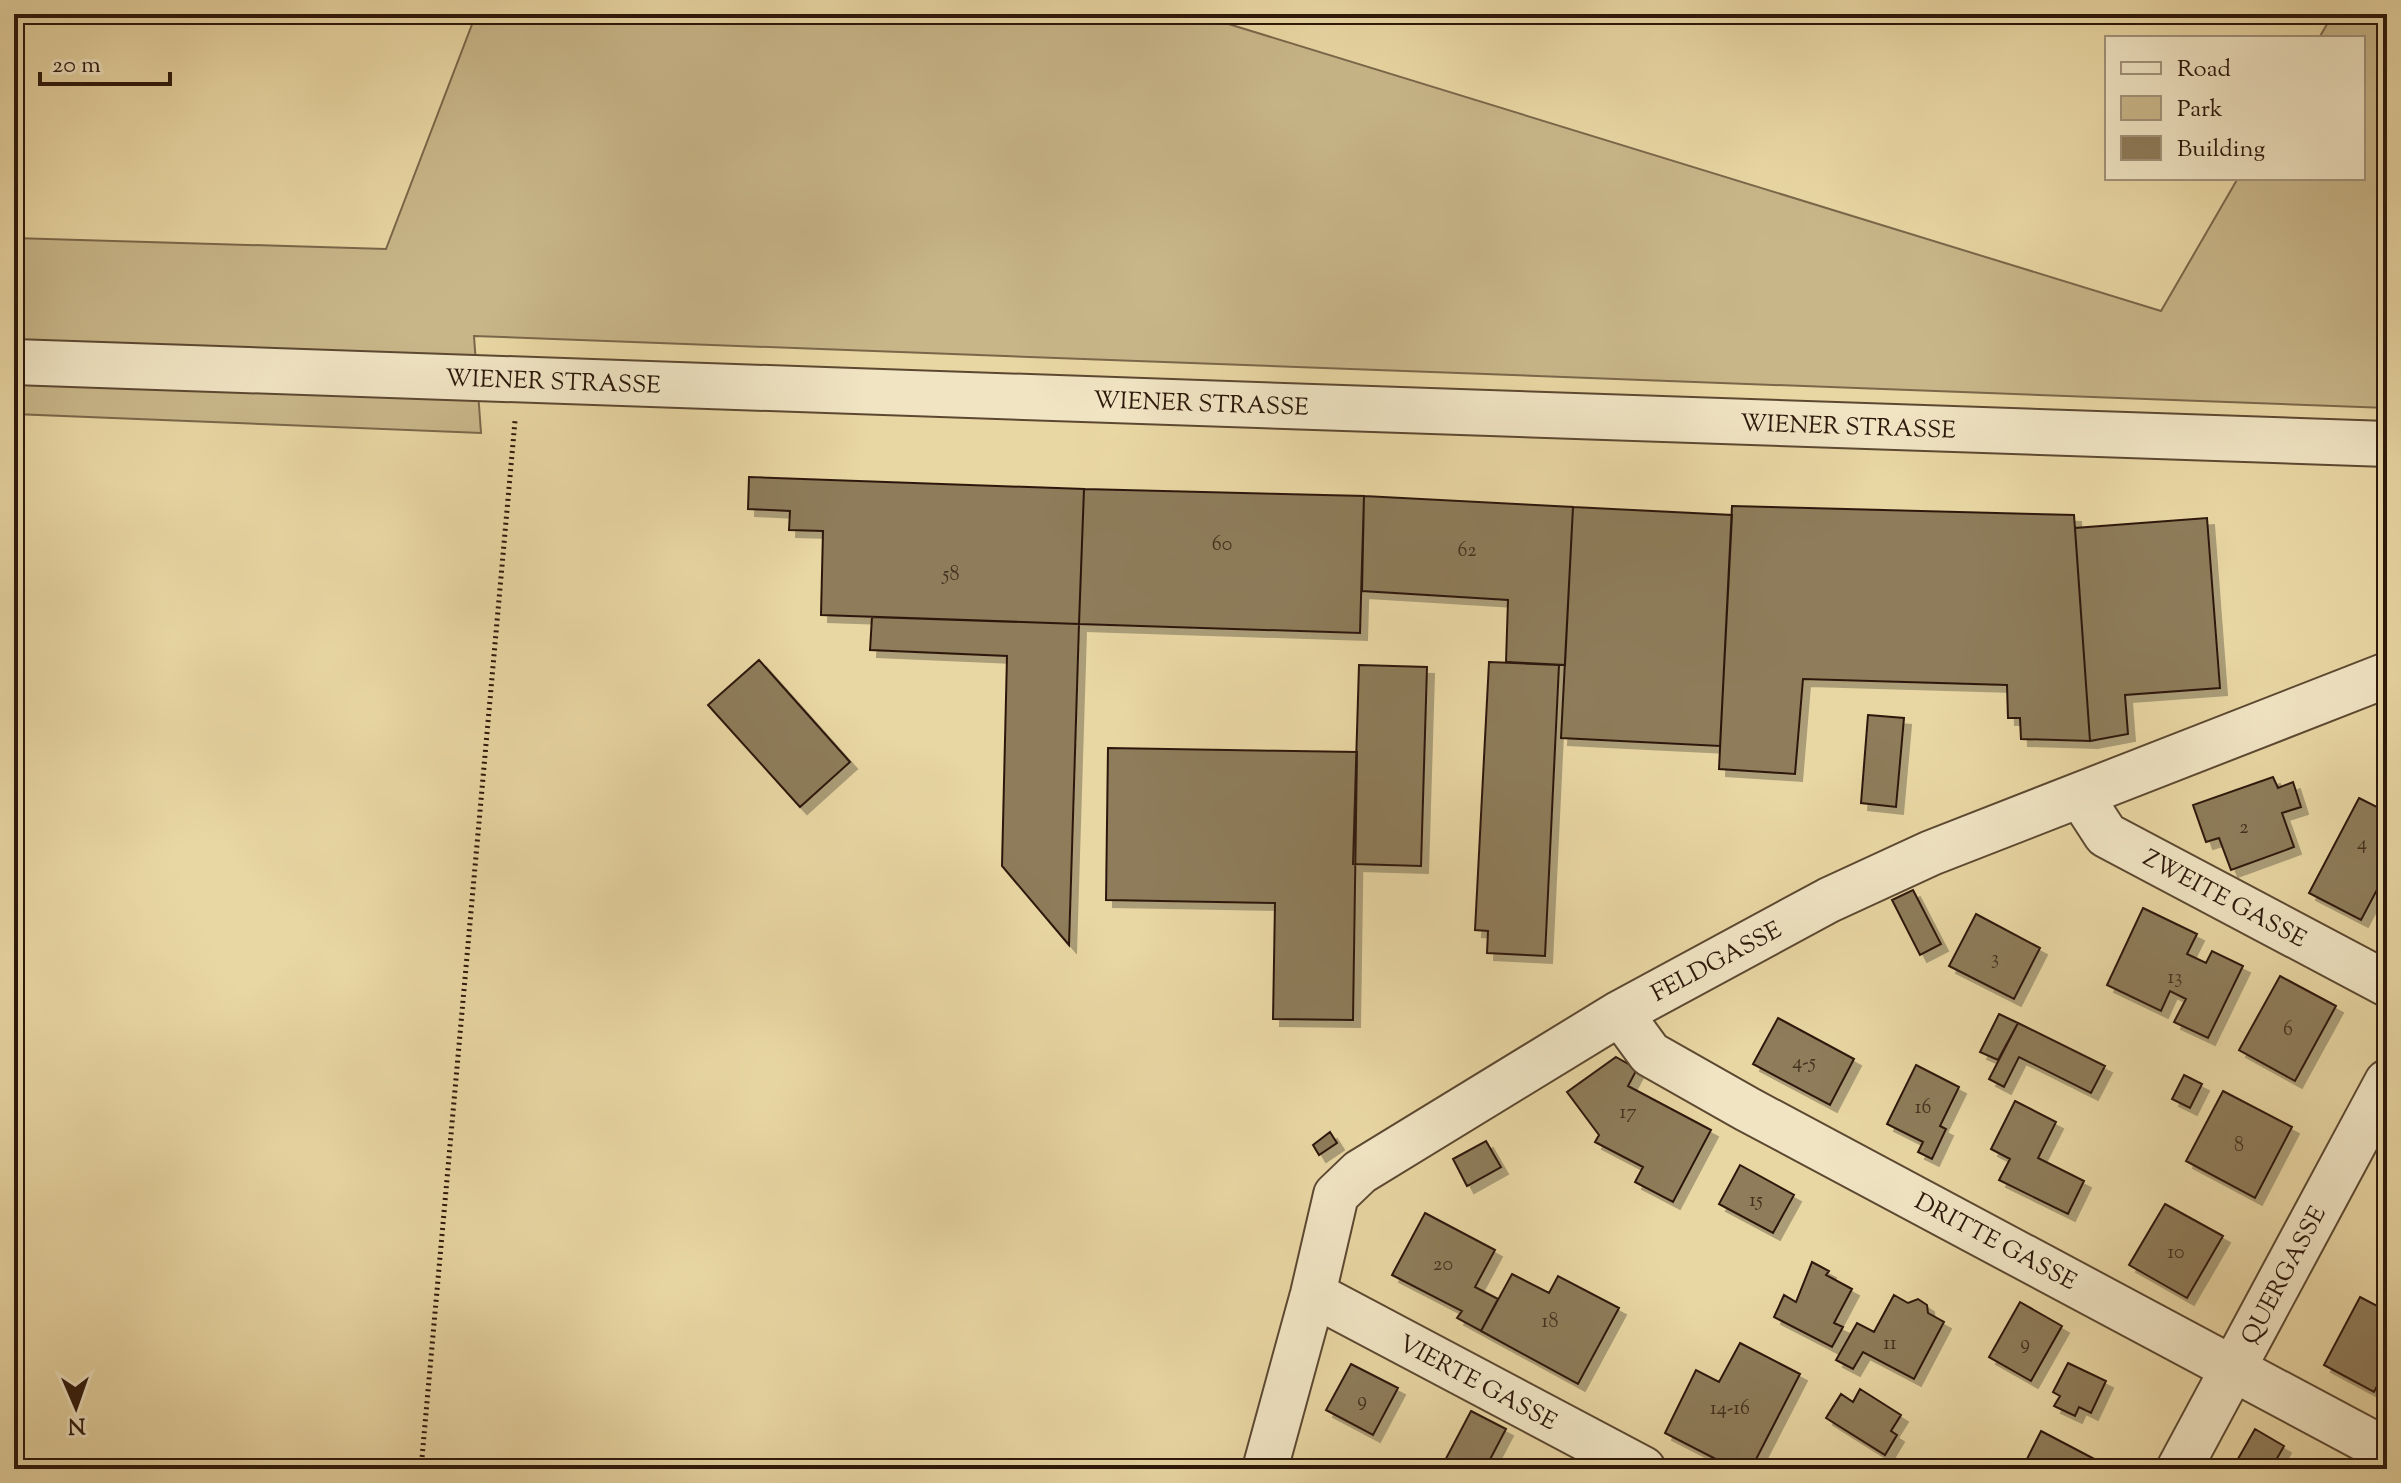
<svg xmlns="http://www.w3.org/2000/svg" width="2401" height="1483" font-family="'Sorts Mill Goudy',serif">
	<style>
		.green { fill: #c8b689; stroke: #7a674a; stroke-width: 2 }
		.building { fill: #8e7b5a; stroke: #2d180b; stroke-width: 2; filter: url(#shadow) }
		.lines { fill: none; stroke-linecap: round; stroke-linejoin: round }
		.minor-casing { stroke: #5c4831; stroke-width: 48 }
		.tertiary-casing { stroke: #5c4831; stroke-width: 48 }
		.path { stroke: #2d180b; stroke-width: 5; stroke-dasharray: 2 4; stroke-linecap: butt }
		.minor { stroke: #f0e4c3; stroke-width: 44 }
		.tertiary { stroke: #f0e4c3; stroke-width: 44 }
		.labels { text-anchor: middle; stroke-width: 8; stroke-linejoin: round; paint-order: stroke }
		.number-label { font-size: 20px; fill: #45311f }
		.street-label { font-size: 24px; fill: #2d180b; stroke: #f0e4c3 }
	</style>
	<defs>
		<filter id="shadow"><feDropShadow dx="7" dy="7" stdDeviation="0" flood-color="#0004"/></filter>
	</defs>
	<rect width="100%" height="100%" fill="#e8d6a3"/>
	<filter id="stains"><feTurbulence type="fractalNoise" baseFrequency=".0025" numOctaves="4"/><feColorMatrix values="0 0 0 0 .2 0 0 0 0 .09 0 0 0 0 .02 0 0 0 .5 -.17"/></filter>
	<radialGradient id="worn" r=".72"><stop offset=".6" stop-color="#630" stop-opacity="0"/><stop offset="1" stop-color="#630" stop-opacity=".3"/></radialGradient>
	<path class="green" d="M476,14H1196L2161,311L2238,178H2363V38H2319L2333,14H2387V408L474,336L481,433L14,414V238L386,249Z"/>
	<path class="building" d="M749,477L1084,489L1079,624L821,615L823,531L789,530L790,511L748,509Z
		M1084,489L1364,496L1360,633L1079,624Z
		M1364,496L1573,507L1565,665L1506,662L1508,600L1362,591Z
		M1732,506L2074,515L2090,741L2021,739L2020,718H2008L2007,685L1803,679L1795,774L1719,769Z
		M1573,507L1732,515L1720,746L1561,738Z
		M2207,518L2220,688L2125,695L2128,734L2090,741L2075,528Z
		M872,617L1079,624L1069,945L1002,866L1007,656L870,650Z
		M759,660L850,762L800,807L708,705Z
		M1489,662L1559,665L1545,956L1487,953L1488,931L1475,930Z
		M1359,665L1427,667L1421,866L1353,864Z
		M1868,715L1904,718L1896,807L1861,803Z
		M1108,748L1357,752L1353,1020L1273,1019L1275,903L1106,900Z
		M2273,777L2278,788L2293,782L2301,807L2282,813L2294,847L2231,870L2219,838L2206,842L2193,805Z
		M2359,798L2387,812V871L2361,920L2309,893Z
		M1913,890L1941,944L1920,955L1892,900Z
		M2143,908L2197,934L2187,954L2206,963L2212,951L2243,966L2208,1038L2174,1022L2186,999L2170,991L2161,1011L2107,985Z
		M1976,914L2040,948L2014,999L1949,966Z
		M2280,976L2336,1006L2295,1081L2239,1050Z
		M1999,1014L2018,1023L1998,1060L1980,1052Z
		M1778,1018L1854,1059L1830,1105L1753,1064Z
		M2018,1023L2105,1066L2091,1093L2019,1057L2004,1087L1989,1079Z
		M1616,1057L1637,1069L1628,1086L1711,1130L1673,1202L1635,1182L1643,1167L1595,1142L1599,1135L1567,1092Z
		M1916,1065L1959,1087L1940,1126L1946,1129L1932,1159L1918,1152L1923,1142L1887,1124Z
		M2184,1075L2202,1084L2190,1108L2172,1099Z
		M2223,1091L2292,1127L2255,1198L2186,1161Z
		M2015,1101L2056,1122L2038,1158L2084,1181L2068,1214L1999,1180L2010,1159L1991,1149Z
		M1330,1132L1337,1143L1319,1155L1313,1145Z
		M1486,1141L1501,1167L1467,1186L1453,1159Z
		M1740,1165L1794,1195L1773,1233L1719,1204Z
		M2165,1204L2223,1236L2187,1298L2129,1265Z
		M1425,1213L1495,1250L1475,1287L1498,1299L1481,1331L1457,1318L1462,1311L1392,1275Z
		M1812,1262L1829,1271L1826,1275L1852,1289L1834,1323L1843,1327L1832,1347L1774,1317L1784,1295L1796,1302Z
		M1512,1274L1549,1293L1558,1276L1619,1308L1578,1384L1481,1331Z
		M1894,1295L1908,1303L1918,1299L1927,1305L1928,1313L1944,1322L1914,1379L1863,1352L1853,1369L1836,1360L1857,1323L1874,1332Z
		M2360,1297L2387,1311V1367L2374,1392L2324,1365Z
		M2020,1302L2062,1326L2031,1381L1989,1357Z
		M1740,1343L1800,1374L1751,1469H1735L1665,1433L1696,1370L1719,1382Z
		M2068,1363L2106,1381L2091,1413L2079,1407L2075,1416L2054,1406L2060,1396L2053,1392Z
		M1351,1364L1398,1388L1373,1435L1326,1410Z
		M1860,1389L1901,1415L1891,1431L1897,1435L1885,1455L1826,1418L1841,1394L1853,1402Z
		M1471,1411L1506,1429L1485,1469H1443L1441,1468Z
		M2255,1429L2284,1446L2271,1469H2245L2235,1464Z
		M2041,1431L2102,1463L2099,1469H2022Z"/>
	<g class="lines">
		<g class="minor-casing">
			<path id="minor" d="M2080,795L2106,835L2387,984
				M1620,1013L1650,1054L1747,1109L2387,1451
				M1313,1294L1643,1469
				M1265,1469L1313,1294L1336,1195L1360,1172L1620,1013L1829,900L1931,853L2387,675
				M2179,1469L2387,1082"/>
		</g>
		<g class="tertiary-casing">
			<path id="tertiary" d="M14,362L2387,444"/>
		</g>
		<path class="path" d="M421,1469L515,421"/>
		<use href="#minor" class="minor"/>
		<use href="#tertiary" class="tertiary"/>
	</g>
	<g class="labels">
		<g class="number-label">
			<text x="1222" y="550">60</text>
			<text x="1467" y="556">62</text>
			<text x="951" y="580">58</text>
			<text x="2244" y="833">2</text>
			<text x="2362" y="849">4</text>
			<text x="1995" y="964">3</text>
			<text x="2175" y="983">13</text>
			<text x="2288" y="1035">6</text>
			<text x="1804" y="1068">4-5</text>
			<text x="1923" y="1113">16</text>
			<text x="1628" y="1118">17</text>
			<text x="2239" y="1151">8</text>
			<text x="1756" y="1206">15</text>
			<text x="2176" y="1258">10</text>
			<text x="1443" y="1270">20</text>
			<text x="1550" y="1327">18</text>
			<text x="1890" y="1349">11</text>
			<text x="2025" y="1349">9</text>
			<text x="1362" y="1406">9</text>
			<text x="1730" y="1414">14-16</text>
		</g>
		<g class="street-label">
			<text transform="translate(553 381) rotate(2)" y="8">WIENER STRASSE</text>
			<text transform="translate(1201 403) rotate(2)" y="8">WIENER STRASSE</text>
			<text transform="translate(1848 426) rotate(2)" y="8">WIENER STRASSE</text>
			<text transform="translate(2225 898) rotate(28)" y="8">ZWEITE GASSE</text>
			<text transform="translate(1716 961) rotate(-28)" y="8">FELDGASSE</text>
			<text transform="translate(1996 1241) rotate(28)" y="8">DRITTE GASSE</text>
			<text transform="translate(2283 1275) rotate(-62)" y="8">QUERGASSE</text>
			<text transform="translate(1478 1382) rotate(28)" y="8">VIERTE GASSE</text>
		</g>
	</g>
	<rect width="2401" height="1483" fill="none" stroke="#e8d6a3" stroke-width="48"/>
	<rect x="16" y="16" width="2369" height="1451" fill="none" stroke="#2d180b" stroke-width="4"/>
	<rect x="24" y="24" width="2353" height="1435" fill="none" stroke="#2d180b" stroke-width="2"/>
	<rect x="2105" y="36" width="260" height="144" fill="#f0e4c3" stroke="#a29279" stroke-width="2"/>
	<rect x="2121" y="62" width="40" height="12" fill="#f0e4c3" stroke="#a29279" stroke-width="2"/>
	<text x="2177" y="76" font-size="24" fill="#2d180b">Road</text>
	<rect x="2121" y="96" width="40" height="24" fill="#c8b689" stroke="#a29279" stroke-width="2"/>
	<text x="2177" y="116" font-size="24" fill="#2d180b">Park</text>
	<rect x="2121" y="136" width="40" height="24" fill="#8e7b5a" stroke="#a29279" stroke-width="2"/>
	<text x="2177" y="156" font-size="24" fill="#2d180b">Building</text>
	<g transform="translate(76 1407) rotate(178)" stroke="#f0e4c3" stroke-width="6" paint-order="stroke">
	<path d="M0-6L14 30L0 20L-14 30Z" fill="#2d180b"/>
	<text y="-12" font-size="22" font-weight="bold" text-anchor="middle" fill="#2d180b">N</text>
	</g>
	<path d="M40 72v12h130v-12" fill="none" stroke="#2d180b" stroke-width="4"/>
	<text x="52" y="72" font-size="24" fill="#2d180b" stroke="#f0e4c3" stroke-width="6" paint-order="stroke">20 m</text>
	<rect width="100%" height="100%" filter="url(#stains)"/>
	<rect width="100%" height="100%" fill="url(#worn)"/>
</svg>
